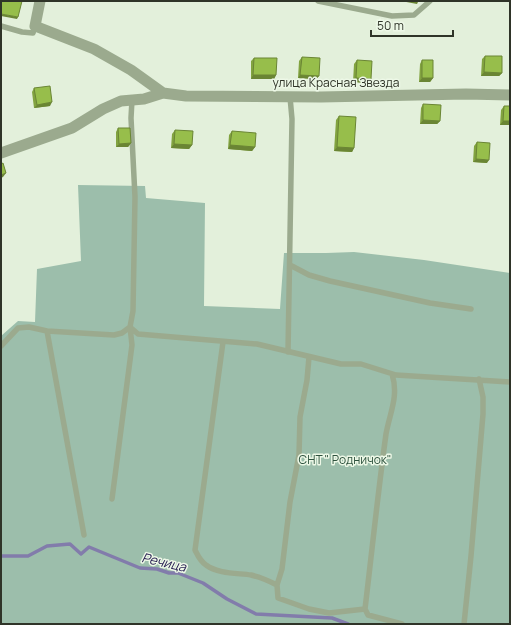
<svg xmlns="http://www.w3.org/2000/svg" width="511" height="625" font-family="Manrope,sans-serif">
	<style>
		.green { fill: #9cbeab }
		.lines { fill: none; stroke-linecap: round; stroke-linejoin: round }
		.stream { stroke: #827cab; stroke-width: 3.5 }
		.service { stroke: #9baa8e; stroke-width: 5.5 }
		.minor { stroke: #9baa8e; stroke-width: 11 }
		.wall { fill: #82a340 }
		.shaded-wall { fill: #6a8534 }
		.building { fill: #97be4b; stroke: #6a8534 }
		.labels { text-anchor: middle; stroke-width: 3; stroke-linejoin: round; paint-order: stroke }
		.street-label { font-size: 12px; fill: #2f3428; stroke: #edf8e7 }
		.park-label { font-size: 12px; fill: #2d513d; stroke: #edf8e7 }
		.water-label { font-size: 13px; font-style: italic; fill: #282053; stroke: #edf8e7 }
	</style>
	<rect width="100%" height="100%" fill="#e3f0db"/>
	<path class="green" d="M78,185L145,186L146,198L205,203L204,306L280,309L284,253H326L354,252L424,260L510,273V624H1V336L18,321L35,322L37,269L81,261Z"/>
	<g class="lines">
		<path class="stream" d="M1,556H28L47,546L70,544L81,554L89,547L140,568L157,569L169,573H178L203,583L227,599L256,614L332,618L348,624"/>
		<path class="service" d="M318,1L392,16L414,15L430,1
			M1,26L22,32L33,33L35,26
			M290,265L309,275L330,281L430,303L471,309
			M130,327L138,334L257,344L341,364H361L396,375L510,382
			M47,331L84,535
			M223,342L195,550C198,556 200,561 206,565C218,574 237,573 251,575C260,577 269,581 277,585
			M1,346L18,328L29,327L47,331L114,335L122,333L130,327L133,311L135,197L131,118L132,100
			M288,352L292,119L290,97
			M309,357L307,380L300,417L299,455L290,502L282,569L277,585L278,598L309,609L329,613L365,609
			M392,374C399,396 390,412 386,434C378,492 372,551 365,609L368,615L402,624
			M112,499L132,345L130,327
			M464,624L471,556L483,414V397L479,379"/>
		<path class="minor" d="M40,1L35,26L94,49L131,70L163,93L186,96L321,97L466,94L510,95
			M1,153L72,128L103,109L121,101L144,99L163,93"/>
	</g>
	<path class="wall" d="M485,56L502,73L499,76H481L482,59Z
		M302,57L319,76L316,79L298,78L299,61Z
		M254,58L276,75L274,79H251V61Z
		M357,60L371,79L369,83L353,82L354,64Z
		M422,60L433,78L430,82H419L420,64Z
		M34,88L50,106L34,108L32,92Z
		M423,104L440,121L437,124H420L421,108Z
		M504,106H510V125H500L501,110Z
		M339,116L354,148L352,152L334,151L336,120Z
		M118,128L131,143L128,147H116V132Z
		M175,130L192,145L189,149L171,148L172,134Z
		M232,131L255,147L252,151L228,149L229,135Z
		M477,142L487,163L473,162L474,146Z"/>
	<path class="shaded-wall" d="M401,1H412L418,2L417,4Z
		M1,14L18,17L17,19L1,16Z
		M484,72L502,73L499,76H481Z
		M253,75H276L274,79H251Z
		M300,75L319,76L316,79L298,78Z
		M356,78L371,79L369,83L353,82Z
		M422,78H433L430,82H419Z
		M52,102L50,106L34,108L37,105Z
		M423,120L440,121L437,124H420Z
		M503,121H510V125H500Z
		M131,143L128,147H116L119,144Z
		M174,144L192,145L189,149L171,148Z
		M230,145L255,147L252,151L228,149Z
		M337,147L354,148L352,152L334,151Z
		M476,159L489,160L487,163L473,162Z
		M6,173L3,177L1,178V175Z"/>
	<path class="building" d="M1,1H22L18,17L1,14Z
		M485,56H502V73L484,72Z
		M302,57L320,58L319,76L300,75Z
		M254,58H277L276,75H253Z
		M357,60L372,61L371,79L356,78Z
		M422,60H433V78H422Z
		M50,86L52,102L37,105L34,88Z
		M423,104L441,105L440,121L423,120Z
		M504,106H510V121H503Z
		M339,116L356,117L354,148L337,147Z
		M118,128H130L131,143L119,144Z
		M175,130L193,131L192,145L174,144Z
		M232,131L256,133L255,147L230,145Z
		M477,142L490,143L489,160L476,159Z
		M3,163L6,173L1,175V164Z"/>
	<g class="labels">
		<g class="street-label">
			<text x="336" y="87">улица Красная Звезда</text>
		</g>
		<g class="park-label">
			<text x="345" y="464">СНТ " Родничок"</text>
		</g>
		<g class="water-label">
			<text transform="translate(164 562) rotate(13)" y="5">Речица</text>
		</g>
	</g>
	<rect width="511" height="625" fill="none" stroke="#2f3428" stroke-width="4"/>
	<path d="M371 30v6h82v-6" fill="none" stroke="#2f3428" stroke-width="2"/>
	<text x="377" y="30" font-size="12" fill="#2f3428" stroke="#edf8e7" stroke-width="3" paint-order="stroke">50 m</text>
</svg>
